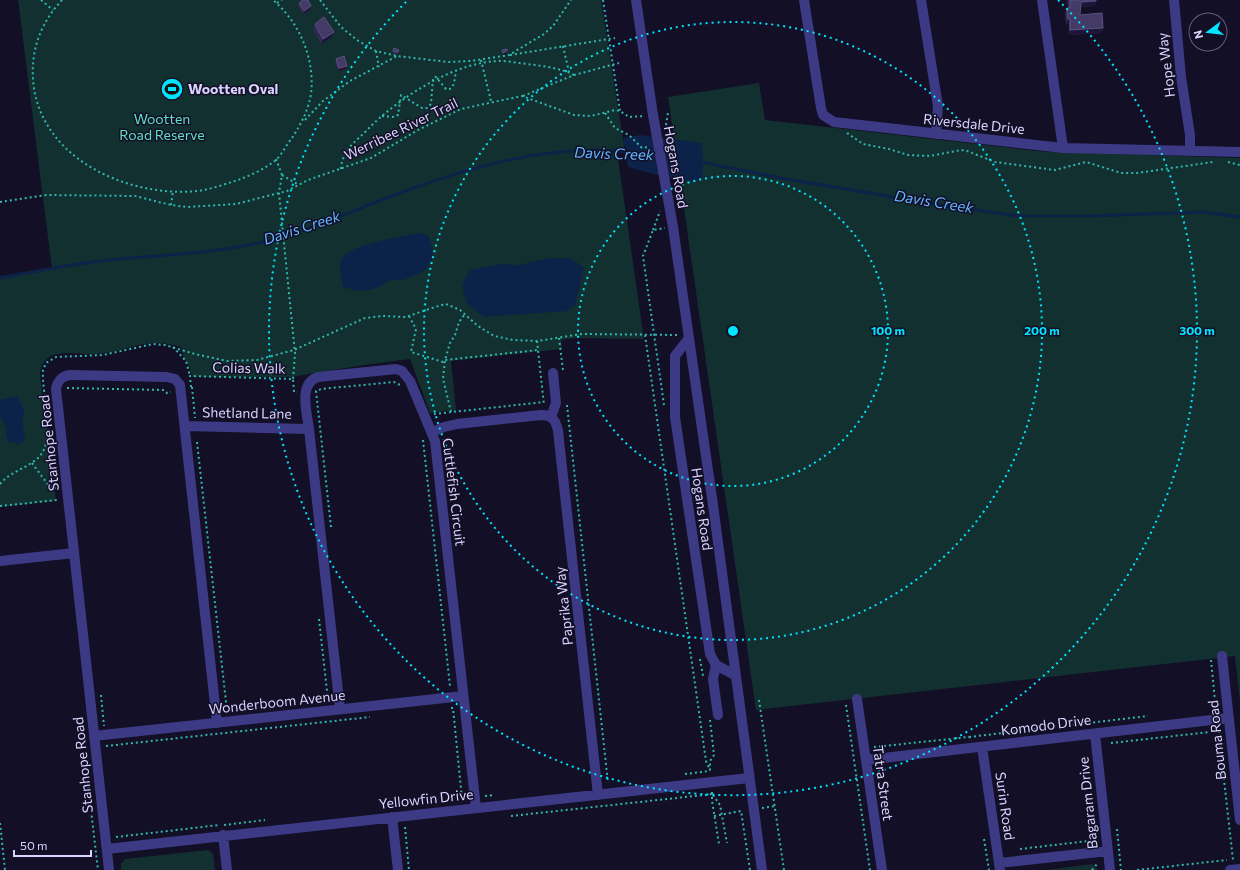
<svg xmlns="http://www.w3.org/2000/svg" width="1240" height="870" font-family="Commissioner,sans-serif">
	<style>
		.green { fill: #12302f }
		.water { fill: #0c2248 }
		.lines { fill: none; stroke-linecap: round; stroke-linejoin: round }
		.stream { stroke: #0c2248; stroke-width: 3 }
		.path { stroke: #2fb8b0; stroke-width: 2; stroke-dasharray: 2 3; stroke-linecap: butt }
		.minor { stroke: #3d3a85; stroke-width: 10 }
		.path-bridge { stroke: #2fb8b0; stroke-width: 2; stroke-dasharray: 2 3; stroke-linecap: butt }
		.minor-bridge { stroke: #3d3a85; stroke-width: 10 }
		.wall { fill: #312854 }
		.shaded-wall { fill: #1d163a }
		.building { fill: #433a66; stroke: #5a527e }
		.ring { fill: none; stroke: #00e5ff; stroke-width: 2; stroke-dasharray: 2 4 }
		.labels { text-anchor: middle; stroke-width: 3; stroke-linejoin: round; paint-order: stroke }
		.street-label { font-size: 14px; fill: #d9d4ff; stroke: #130f26 }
		.poi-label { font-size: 14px; font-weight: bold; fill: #d9d4ff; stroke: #130f26; text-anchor: start }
		.park-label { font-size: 14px; fill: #5fe0c0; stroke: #130f26 }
		.water-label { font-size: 15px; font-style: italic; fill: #62b6ff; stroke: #130f26 }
		.centre { fill: #00e5ff; stroke: #130f26; stroke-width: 2 }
		.ring-label { font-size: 12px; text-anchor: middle; font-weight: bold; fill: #00e5ff; stroke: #130f26; stroke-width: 3; stroke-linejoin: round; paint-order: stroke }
	</style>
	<rect width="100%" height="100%" fill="#130f26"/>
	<path class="green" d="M18,0H601L625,152H617L644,339L577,338L561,340L562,349L451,361L456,410L430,413L410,359L364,365L291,377H192C190,364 182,358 181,347C143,336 132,351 97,354C82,355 65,350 51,356C43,360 40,368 40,376L56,501L0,507V278L52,269Z
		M759,83L765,120L1047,152L1240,158V702L1235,656L756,710L668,97Z
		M208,850L213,854L215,870H121V864L125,859Z
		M1092,864L1098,870H1046Z"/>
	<path class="water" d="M640,135L702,143L703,162L702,180L680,181L628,167L623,138Z
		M418,233L428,235C436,254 435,269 413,276C409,277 405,280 401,280C397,280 396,279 392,280C386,282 382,286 376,288C365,293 353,290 343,287C342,280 339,269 340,262C345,244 402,237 418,233Z
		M550,258H569L584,267L575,305L567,311L484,317L467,304L462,285L470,270L501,264L519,265Z
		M17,396L25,412L22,418L25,440L18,445L15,442L10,443L6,436V428L0,416V400Z"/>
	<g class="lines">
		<path class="stream" d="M701,162L786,179L940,205L1019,216H1089L1203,212L1240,217
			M0,278C31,272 62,266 93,262C149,255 207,255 263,242C311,231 355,209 400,193C473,166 550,144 628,152"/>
		<path class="path" d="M41,0L53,10
			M62,0C41,23 31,48 33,80C39,158 127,198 198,191C212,189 225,184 238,180C251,175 265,169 276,160C282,154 287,144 292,138C301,124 308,111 311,94C315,59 300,23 273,0
			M320,0L341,27L357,40L376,51L397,56L448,62L471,61L509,55L544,34L553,26L571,0
			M603,0L620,111
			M277,3L282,0
			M563,46L569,72
			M376,51L379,67
			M510,55L615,38
			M481,60L491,101
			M523,96L574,75L619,63
			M605,113L615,128L629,135L642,148L649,147
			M382,116L394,117L398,115L401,95L422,108H427L431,104L433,78L436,77L446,89H450L454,84L456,71
			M305,120L323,101L350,81L397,56
			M847,133L863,144L889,149L908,155L930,156L961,150L967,151L995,162L1055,170L1086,162L1121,173H1137L1213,162
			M276,159L282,175L279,193L295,353L293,379
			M1228,162L1240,165
			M341,169C342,149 356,142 369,128C400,97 457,60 503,61C514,62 525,64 536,65C549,67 562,69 574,75
			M282,175L299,185
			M0,202L46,195L135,196L171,205L187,207L236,204L287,191L308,180L371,158L418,130L461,109L522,96L574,115L591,116L615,110L620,111L629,117L644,116
			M171,205L173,191
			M409,316L416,329L411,352L443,362L445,360L538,350
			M645,335L706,761L710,770
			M559,338L563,370
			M537,341L544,405
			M173,347L186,361L190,376
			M191,387L190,376L293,379L294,392H297
			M192,387L195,418
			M67,388L164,390L167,393L171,392
			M567,405L608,783
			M664,405L643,256L653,230L665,228
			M451,412L443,379L445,360L450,343L455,335L459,322L465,314
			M434,414L544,402
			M49,432L51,441
			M423,440L450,686L449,687
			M197,442L227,711
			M32,463L49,486L56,488
			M0,484C10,472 27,468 38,458C58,438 41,395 43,370L46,363L56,357L103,355L153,344L165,345L195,354L227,361L257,360L294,350L365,318L383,316L406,317L435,307L446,304L460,310L478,326L494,336L513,340L537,341L582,334L678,335
			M0,506L57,500
			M331,527L316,391L321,389L394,382L400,385
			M319,619L328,700
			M700,659L703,676
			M1211,660L1216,711
			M101,695L104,726
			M759,700L784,870
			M846,705L870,870
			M451,708H453L462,799
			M710,720L714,755L710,761V772
			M1219,731L1221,753
			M969,737L1148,716
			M1111,743L1219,731L1218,729
			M106,746L370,717
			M874,747L969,737L970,738
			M1221,753L1233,860
			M685,774L710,771
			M87,776L98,870
			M712,792V801L719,844
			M713,795L720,805L727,843
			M485,796L494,795
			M762,808L775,806
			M511,816L713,794
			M714,816L741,811L750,870
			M0,823L5,870
			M224,825L265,820
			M405,827L409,870
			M1117,829L1121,870
			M116,837L219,825
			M984,839L989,870
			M1020,849L1097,840
			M1092,870L1098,863
			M1137,870L1227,860"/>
		<path class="minor" d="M636,0L653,115
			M804,0L821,108L823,115L834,122L1063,148L1240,152
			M921,0L938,106L936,134
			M1042,0L1063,148
			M1174,0L1181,77L1190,135V150
			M673,227L713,505L762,870
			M689,338L675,356V417L710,654L716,665L735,675
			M551,417L556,403L553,373
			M185,426L309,429
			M432,432L444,427L457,424L541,415C553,415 556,421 558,431L598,795
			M0,561L74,553
			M1222,656L1240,820
			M716,665L713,679L718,715
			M857,699L882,870
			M340,709L309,429C307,413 298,383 318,377L396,369L402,371L410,381L435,441L476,808
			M1095,734L1110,870
			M94,736L463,696
			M982,747L1000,870
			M866,760L1229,718
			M392,817L398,870
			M223,835L227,870
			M107,849L749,778
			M999,863L1108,851
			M109,870L56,389C57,381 63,375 71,375L167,377L175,379L180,385L217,723
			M1230,870L1240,869"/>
		<path class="path-bridge" d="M666,125L668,112
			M653,230L660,211"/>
		<path class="minor-bridge" d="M653,115L673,227"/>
	</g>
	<path class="wall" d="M1067,0H1096L1095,6L1080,7V15L1103,28L1101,33L1069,35V24H1066L1065,13L1067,8H1068Z
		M299,3L311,9L303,14L298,6Z
		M315,24L334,32L332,37L321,44L313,29Z
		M394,48L399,50L397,55L392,53Z
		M336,59L346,69L338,71L335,62Z"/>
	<path class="shaded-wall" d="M1096,1L1095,6L1079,7L1081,2Z
		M311,6V9L303,14L304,11Z
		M1068,19H1070L1069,24H1066Z
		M1103,28L1101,33L1069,35L1070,30Z
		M334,32L332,37L321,44L323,39Z
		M507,51L506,54L502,55L503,53Z
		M347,66L346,69L338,71L339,68Z"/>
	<path class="building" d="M303,0H308L311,6L304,11L299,3Z
		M1070,0H1096V1L1081,2L1080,15L1102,13L1103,28L1070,30V19H1068L1067,8H1070Z
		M324,17L334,32L323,39L315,24Z
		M394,48L399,50L398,52L393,51Z
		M507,49V51L503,53L502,50Z
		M344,56L347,66L339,68L336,59Z"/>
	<g class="ring">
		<circle cx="733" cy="331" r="155"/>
		<circle cx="733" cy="331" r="309"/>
		<path d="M1058 0A464 464 0 1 1 408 0"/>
	</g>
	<defs>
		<g id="stadium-disc" transform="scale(1.15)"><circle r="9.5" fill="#00e5ff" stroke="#130f26"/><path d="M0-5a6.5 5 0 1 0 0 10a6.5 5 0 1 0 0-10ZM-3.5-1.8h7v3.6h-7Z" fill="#111"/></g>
	</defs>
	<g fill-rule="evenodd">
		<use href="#stadium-disc" x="172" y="89"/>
	</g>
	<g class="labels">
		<g class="street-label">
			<text transform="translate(1166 65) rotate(-97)" y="5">Hope Way</text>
			<text transform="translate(974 124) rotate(6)" y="5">Riversdale Drive</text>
			<text transform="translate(401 129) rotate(-26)" y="5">Werribee River Trail</text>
			<text transform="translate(676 167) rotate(80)" y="5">Hogans Road</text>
			<text transform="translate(249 368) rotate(1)" y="5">Colias Walk</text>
			<text transform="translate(247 413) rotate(1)" y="5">Shetland Lane</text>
			<text transform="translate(49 443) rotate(-96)" y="5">Stanhope Road</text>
			<text transform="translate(454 492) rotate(83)" y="5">Cuttlefish Circuit</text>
			<text transform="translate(702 509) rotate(82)" y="5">Hogans Road</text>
			<text transform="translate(564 606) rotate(-96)" y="5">Paprika Way</text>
			<text transform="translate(277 702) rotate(-6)" y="5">Wonderboom Avenue</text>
			<text transform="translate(1046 725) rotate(-7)" y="5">Komodo Drive</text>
			<text transform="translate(1217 740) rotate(-96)" y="5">Bouma Road</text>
			<text transform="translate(83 765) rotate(-96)" y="5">Stanhope Road</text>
			<text transform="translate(883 783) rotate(82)" y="5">Tatra Street</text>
			<text transform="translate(426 799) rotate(-6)" y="5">Yellowfin Drive</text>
			<text transform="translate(1088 803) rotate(-96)" y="5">Bagaram Drive</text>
			<text transform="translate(1005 806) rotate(82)" y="5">Surin Road</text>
		</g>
		<g class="poi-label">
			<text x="188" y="94">Wootten Oval</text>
		</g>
		<g class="park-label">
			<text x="162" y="124">Wootten<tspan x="162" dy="16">Road Reserve</tspan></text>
		</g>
		<g class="water-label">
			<text transform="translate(614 154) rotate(2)" y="5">Davis Creek</text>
			<text transform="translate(934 202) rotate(9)" y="5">Davis Creek</text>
			<text transform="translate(302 228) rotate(-18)" y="5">Davis Creek</text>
		</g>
	</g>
	<circle cx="733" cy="331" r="6" class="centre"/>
	<g class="ring-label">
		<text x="888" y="335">100 m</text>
		<text x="1042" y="335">200 m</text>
		<text x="1197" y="335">300 m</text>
	</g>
	<g transform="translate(1208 32) rotate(255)"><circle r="19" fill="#130f26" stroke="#625e7d"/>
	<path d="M0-3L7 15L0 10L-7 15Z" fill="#00e5ff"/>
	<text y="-6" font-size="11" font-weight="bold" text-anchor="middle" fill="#d9d4ff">N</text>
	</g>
	<path d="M14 850v6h77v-6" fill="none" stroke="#d9d4ff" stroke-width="2"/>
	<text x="20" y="850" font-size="12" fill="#d9d4ff" stroke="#130f26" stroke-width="3" paint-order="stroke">50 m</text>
</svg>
